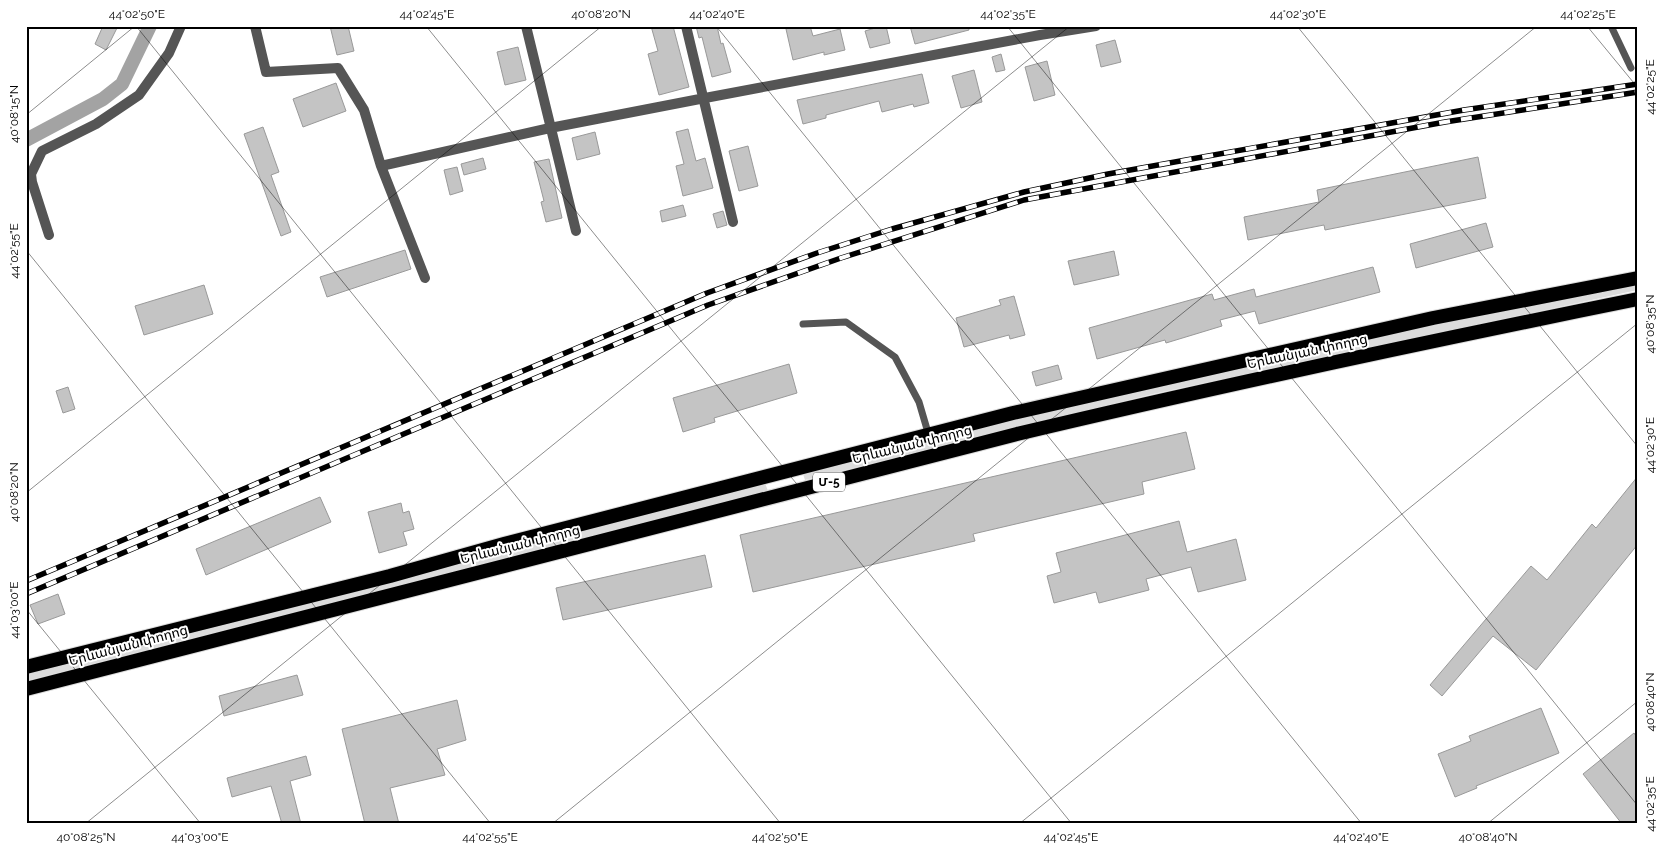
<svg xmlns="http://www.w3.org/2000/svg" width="1664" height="850" font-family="Raleway,'Noto Sans Armenian',sans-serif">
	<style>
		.green { fill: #dcdcdc }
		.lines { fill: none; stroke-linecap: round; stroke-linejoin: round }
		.canal { stroke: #a3a3a3; stroke-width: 14 }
		.building { fill: #c4c4c4; stroke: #999 }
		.trunk-casing { stroke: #dbdbdb; stroke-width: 16 }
		.service { stroke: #555; stroke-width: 7 }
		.minor { stroke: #555; stroke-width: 10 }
		.trunk { stroke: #000; stroke-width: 14 }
		.rail-casing { stroke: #000; stroke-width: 5.5 }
		.rail { stroke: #fff; stroke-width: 4; stroke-dasharray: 11; stroke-linecap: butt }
		.ticks { fill: none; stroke: #000; stroke-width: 1; stroke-opacity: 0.45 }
		.labels { text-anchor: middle; stroke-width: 4; stroke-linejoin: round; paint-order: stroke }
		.shield { fill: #fff; stroke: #4c4c4c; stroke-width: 1 }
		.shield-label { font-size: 12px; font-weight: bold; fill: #000 }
		.street-label { font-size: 14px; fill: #000; stroke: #fff }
		.neatline { fill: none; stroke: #000; stroke-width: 2 }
		.ticks-label { font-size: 12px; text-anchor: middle; fill: #000 }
	</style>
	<rect width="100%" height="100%" fill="#fff"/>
	<path class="green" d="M1638,282V290L1153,394L805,480L803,474L1039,413L1432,325Z
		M765,483L768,491L26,681V673Z"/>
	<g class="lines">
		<path class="canal" d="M26,140L103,99L122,84L150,26"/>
	</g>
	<path class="building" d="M103,26H118L106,50L95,44Z
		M330,26H348L354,51L337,55Z
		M651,26H673L689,87L659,95L648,54L658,51Z
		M696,26H717L721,44L723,43L731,72L712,77L702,37L699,38Z
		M796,26H810L813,36L840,29L845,50L824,55V52L793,60L786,29Z
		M882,26H886L890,43L870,48L865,31Z
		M910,26H969V30L915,44Z
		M1115,40L1121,62L1101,67L1096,45Z
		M518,47L526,80L505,85L497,52Z
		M1001,54L1005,70L996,72L992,57Z
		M1047,61L1055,95L1034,101L1025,67Z
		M974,70L982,102L961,108L952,76Z
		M922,74L929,103L914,107L913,104L882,112L879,101L826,115V118L803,124L797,100Z
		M336,83L346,111L303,127L293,99Z
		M263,127L279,172L271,175L291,232L281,236L244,134Z
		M688,129L696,161L705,158L713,188L683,196L676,166L684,164L676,132Z
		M595,132L600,154L577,160L572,138Z
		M748,146L758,186L739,191L729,151Z
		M1478,157L1486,198L1325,230L1324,225L1248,240L1244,217L1319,202L1317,190Z
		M483,158L486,169L464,175L461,164Z
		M549,159L562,218L546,222L541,202L544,201L534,162Z
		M457,167L463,191L450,195L444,170Z
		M683,205L686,216L662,222L660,211Z
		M723,211L727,225L717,228L713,214Z
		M1486,223L1493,247L1416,268L1410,244Z
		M405,250L411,269L327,297L320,277Z
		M1114,251L1119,275L1074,285L1068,261Z
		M1373,267L1380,292L1259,324L1255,311L1220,320L1222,326L1166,343L1165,340L1097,359L1089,328L1212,294L1214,300L1254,289L1256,297Z
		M204,285L213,314L144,335L135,306Z
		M1014,296L1025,335L1010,339L1009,335L964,347L956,318L1001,305L999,300Z
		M789,364L797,393L714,418L715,422L683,432L673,398Z
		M1058,365L1062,379L1036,386L1032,372Z
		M68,387L75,409L63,413L56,391Z
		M1186,432L1195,469L1142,482L1144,494L973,534L975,541L753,592L740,535Z
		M1638,476V544L1536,670L1493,636L1442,696L1430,685L1531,566L1547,580L1592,524L1596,528Z
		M320,497L331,522L206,575L196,549Z
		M401,503L403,513L409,511L414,529L403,532L407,545L379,553L368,512Z
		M1179,521L1187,552L1236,539L1246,580L1198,592L1191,567L1146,579L1149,590L1099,603L1096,592L1054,603L1047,576L1061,572L1056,553Z
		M705,555L712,587L563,620L556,588Z
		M58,594L65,614L38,624L30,605Z
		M297,675L303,695L224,716L219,696Z
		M457,700L466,740L437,749L445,775L390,788L399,824H365L342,729Z
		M1541,708L1559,753L1476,786L1477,788L1455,797L1438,754L1471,741L1469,736Z
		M1634,733L1638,739V824H1622L1583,774Z
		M306,756L311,775L290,781L301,824H282L271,786L232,797L227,778Z"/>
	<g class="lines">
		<g class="trunk-casing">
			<path id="trunk" d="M26,667L390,576L504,544L1013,413L1433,318L1638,278
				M26,689L1017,434C1223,385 1430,341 1638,299"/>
		</g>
		<path class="service" d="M1611,26L1631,68
			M803,324L846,322L895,357L919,402L929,436"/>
		<path class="minor" d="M255,26L266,72L338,68L364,110L381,166L425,278
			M526,26L576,231
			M686,26L733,222
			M381,166L550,128L705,98L1040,35L1096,26
			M49,235L32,182L31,174L42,151L96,124L139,95L169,53L181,26"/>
		<use href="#trunk" class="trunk"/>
		<g class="rail-casing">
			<path id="rail" d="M26,581L707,293L817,253L892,229L1024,192L1108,174L1464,110L1638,84
				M26,594L708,305L841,258L1024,200L1445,122L1638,92"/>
		</g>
		<use href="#rail" class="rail"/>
	</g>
	<path class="ticks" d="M136,26L781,824M426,26L1072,824M716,26L1362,824M1007,26L1638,806M1297,26L1638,447M1587,26L1638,88M26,115L135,26M26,250L491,824M26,493L602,26M26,609L201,824M85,824L1070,26M552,824L1537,26M1019,824L1638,323M1487,824L1638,701"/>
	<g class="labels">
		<rect class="shield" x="813" y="472.5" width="32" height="19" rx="4"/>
		<g class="shield-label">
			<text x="829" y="486">Մ-5</text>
		</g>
		<g class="street-label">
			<text transform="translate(1307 351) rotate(-12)" y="5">Երևանյան փողոց</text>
			<text transform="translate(912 444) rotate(-14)" y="5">Երևանյան փողոց</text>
			<text transform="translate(520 544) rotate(-14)" y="5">Երևանյան փողոց</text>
			<text transform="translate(128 645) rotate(-15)" y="5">Երևանյան փողոց</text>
		</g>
	</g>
	<rect width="1664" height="850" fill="none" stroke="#ffffff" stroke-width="55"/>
	<rect x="28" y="28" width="1608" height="794" class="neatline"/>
	<g class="ticks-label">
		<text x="137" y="18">44°02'50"E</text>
		<text x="427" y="18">44°02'45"E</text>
		<text x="601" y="18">40°08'20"N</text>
		<text x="717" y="18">44°02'40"E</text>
		<text x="1008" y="18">44°02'35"E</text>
		<text x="1298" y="18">44°02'30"E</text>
		<text x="1588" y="18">44°02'25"E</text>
		<text transform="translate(1650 87) rotate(-90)" y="4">44°02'25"E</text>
		<text transform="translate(14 114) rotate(-90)" y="4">40°08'15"N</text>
		<text transform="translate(14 251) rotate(-90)" y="4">44°02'55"E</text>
		<text transform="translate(1650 324) rotate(-90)" y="4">40°08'35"N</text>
		<text transform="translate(1650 445) rotate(-90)" y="4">44°02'30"E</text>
		<text transform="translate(14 492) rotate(-90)" y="4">40°08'20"N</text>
		<text transform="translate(14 610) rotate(-90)" y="4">44°03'00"E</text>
		<text transform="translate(1650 702) rotate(-90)" y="4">40°08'40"N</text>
		<text transform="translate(1650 804) rotate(-90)" y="4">44°02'35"E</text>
		<text x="86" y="841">40°08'25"N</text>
		<text x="200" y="841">44°03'00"E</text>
		<text x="490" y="841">44°02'55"E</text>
		<text x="780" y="841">44°02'50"E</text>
		<text x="1071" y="841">44°02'45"E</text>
		<text x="1361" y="841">44°02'40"E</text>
		<text x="1488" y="841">40°08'40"N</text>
	</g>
</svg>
